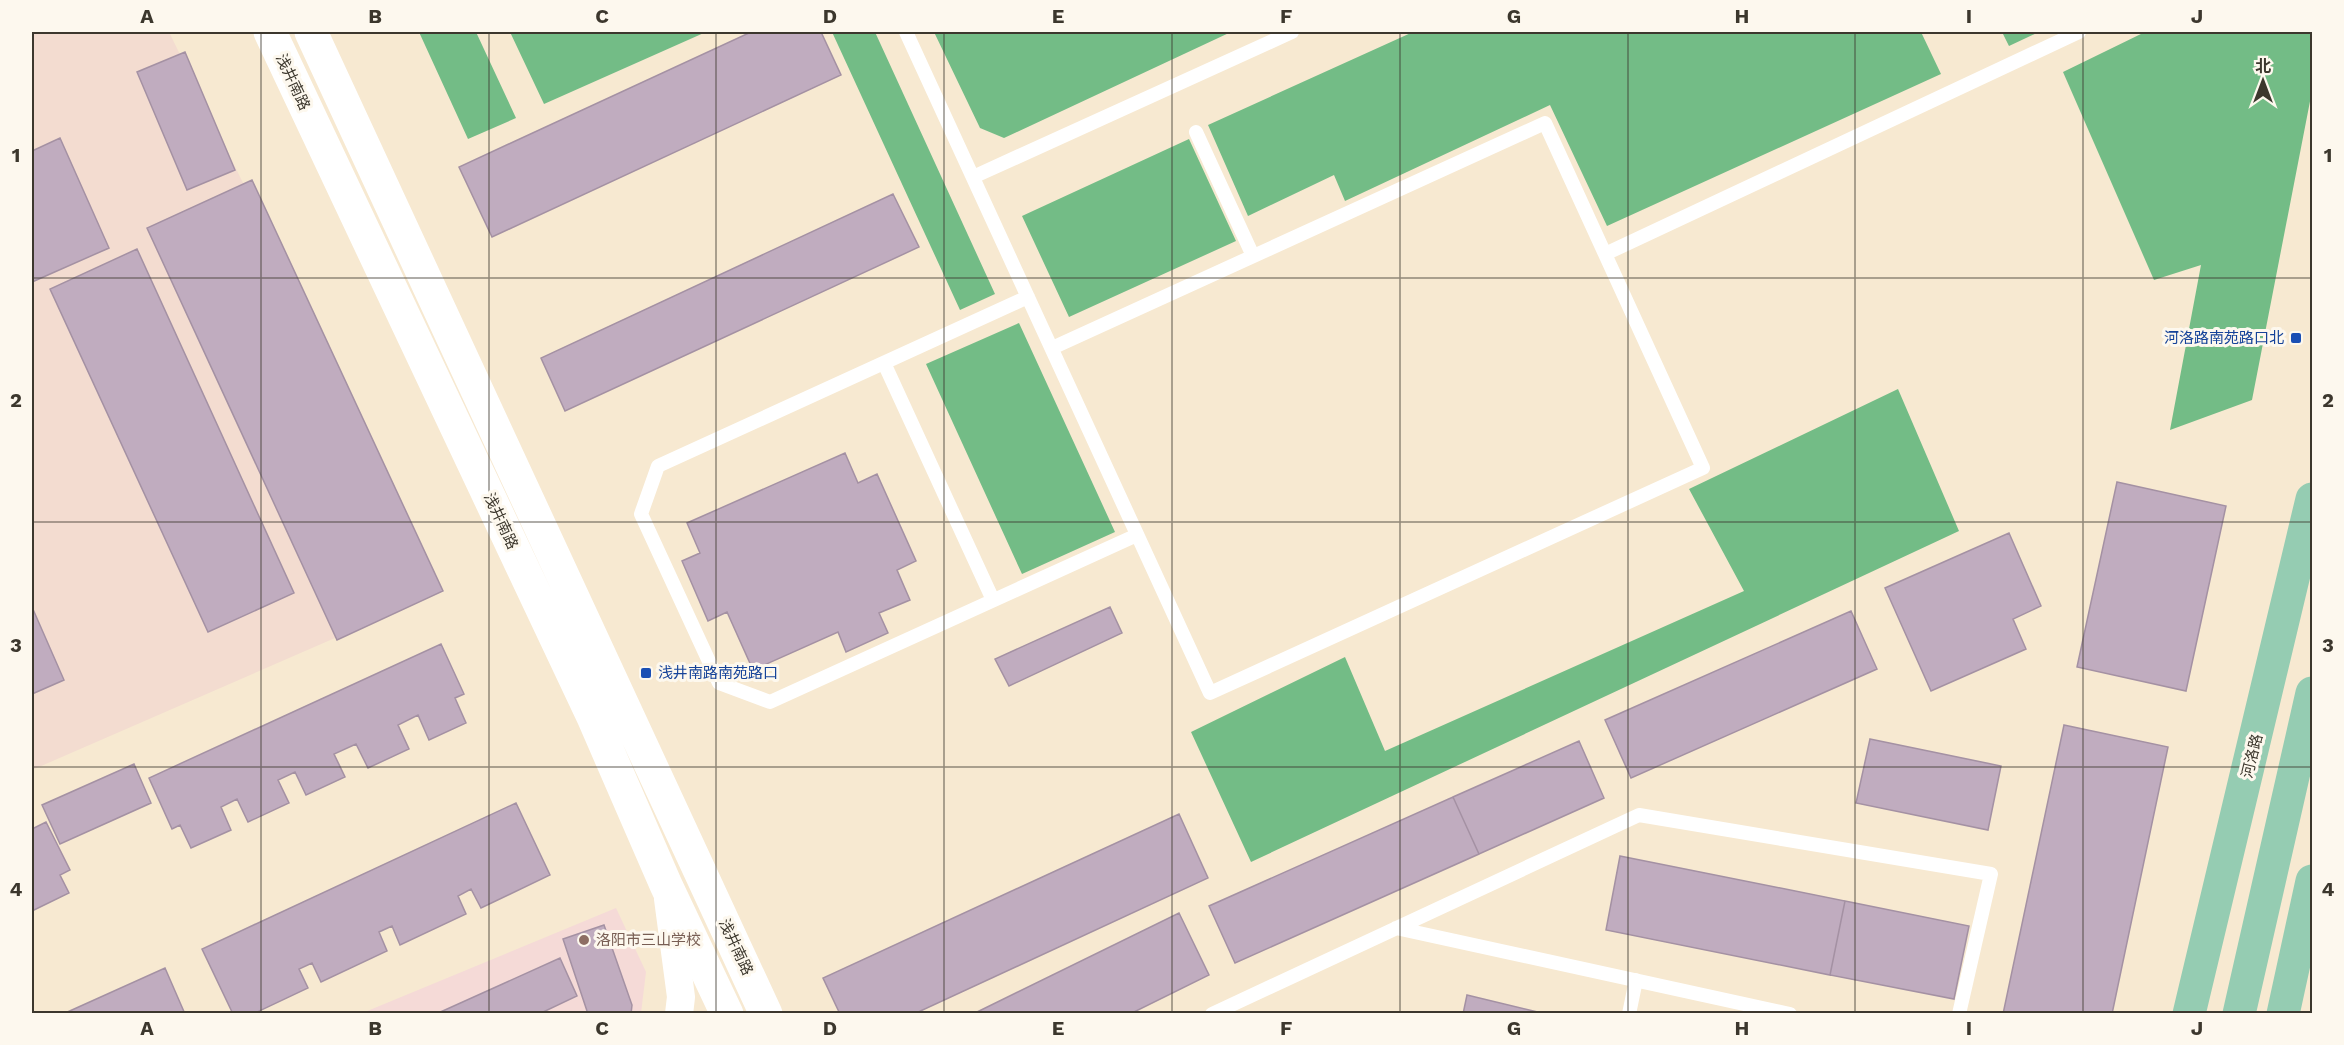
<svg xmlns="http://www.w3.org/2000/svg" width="2344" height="1045" font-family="'Work Sans','Noto Sans SC',sans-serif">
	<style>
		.commercial { fill: #f3dcd0 }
		.education { fill: #f5dad7 }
		.forest { fill: #73bc86 }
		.building { fill: #c0acbf; stroke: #a491a3; stroke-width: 1.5 }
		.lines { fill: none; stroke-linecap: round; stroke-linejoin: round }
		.service { stroke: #fff; stroke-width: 14 }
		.minor { stroke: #fff; stroke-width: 28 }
		.tertiary { stroke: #fff; stroke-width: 33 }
		.primary { stroke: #95ccb2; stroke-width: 33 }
		.grid { fill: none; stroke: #3c372d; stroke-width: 1.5; stroke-opacity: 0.55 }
		.transit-dot { fill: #1a4fb4; stroke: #fdf8ee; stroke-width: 2 }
		.education-dot { fill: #8d6e63; stroke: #fdf8ee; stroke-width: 2 }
		.labels { text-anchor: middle; stroke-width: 6; stroke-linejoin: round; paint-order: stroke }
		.street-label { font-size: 15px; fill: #3c372d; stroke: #fdf8ee }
		.transit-label { font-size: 15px; fill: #164399; stroke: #fdf8ee; text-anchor: end }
		.education-label { font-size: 15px; fill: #785e54; stroke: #fdf8ee; text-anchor: start }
		.neatline { fill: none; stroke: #3c372d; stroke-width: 2 }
		.grid-label { font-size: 20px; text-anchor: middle; font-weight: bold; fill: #3c372d }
	</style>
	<rect width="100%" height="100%" fill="#f7e9d1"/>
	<path class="commercial" d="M32,32H169L443,591L32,770Z"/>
	<path class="education" d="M616,908L646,972L641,1013L360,1014Z"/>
	<path class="forest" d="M419,32H476L516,118L468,139Z
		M510,32H706L544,104Z
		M832,32H875L995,294L960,310Z
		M934,32H1231L1004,138L980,128Z
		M1413,32H1921L1941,74L1607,226L1550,105L1345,201L1334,175L1248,216L1208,125Z
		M2002,32H2039L2009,46Z
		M2145,32H2312V91L2252,400L2170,430L2201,265L2154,280L2063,72Z
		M1189,139L1236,241L1069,317L1022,216Z
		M1019,323L1115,532L1022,574L926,364Z
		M1898,389L1959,531L1251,862L1191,732L1345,657L1385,751L1744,591L1689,489Z"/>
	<path class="building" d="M751,32H821L841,75L492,237L459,167Z
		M185,52L235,170L187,190L137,72Z
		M60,138L109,248L32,282V151Z
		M252,180L443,591L337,640L147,228Z
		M893,194L919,247L565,411L541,358Z
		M137,249L294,593L208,632L50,289Z
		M845,453L858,483L877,474L916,561L897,570L910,600L879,613L888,633L846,652L838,632L753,670L727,612L708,621L682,561L700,553L687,523Z
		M2117,482L2226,506L2186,691L2077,667Z
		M2009,533L2041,606L2013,619L2026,649L1931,691L1885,588Z
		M32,607L64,680L32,694Z
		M1110,607L1122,633L1009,686L995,659Z
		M1851,611L1877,669L1631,778L1605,720Z
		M441,644L464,694L455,698L466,723L429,740L418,715L398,725L409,749L368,768L356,744L334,754L345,777L306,795L295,772L278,780L289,803L248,822L237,799L221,807L231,830L191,848L180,825L172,829L149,778Z
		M2064,725L2168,747L2112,1014H2003Z
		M1870,739L2001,766L1988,830L1856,803Z
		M1579,741L1604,798L1479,854L1453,797Z
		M134,764L151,803L60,844L42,805Z
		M1453,797L1479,854L1235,963L1209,906Z
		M516,803L550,875L481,908L471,889L458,896L466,914L400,945L392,926L379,932L387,951L321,982L312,963L299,969L308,988L253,1014H233L202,949Z
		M1179,814L1208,878L914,1014H840L823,978Z
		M46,822L70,870L60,875L69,893L32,911V829Z
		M1620,856L1845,901L1830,975L1606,930Z
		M1845,901L1969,926L1954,999L1830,975Z
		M1179,913L1209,975L1130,1014H973Z
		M604,925L632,1005L631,1014H588L563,939Z
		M560,958L577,996L539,1014H436Z
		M165,968L185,1014H63Z
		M1467,995L1546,1014H1463Z"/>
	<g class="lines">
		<path class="service" d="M906,32L1210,693L1703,468L1545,123L1052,348
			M1196,132L1253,256
			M973,177L1292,32
			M1605,254L2079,32
			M1028,297L658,466L641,514L719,683L770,702L1137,535
			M884,363L993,600
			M1396,928L1790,1014
			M1212,1014L1639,815L1991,874L1959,1014
			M1629,1014L1636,980"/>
		<path class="minor" d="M668,899L681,997L679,1014"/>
		<path class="tertiary" d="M270,32L593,717L666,885L727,1014
			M311,32L766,1014"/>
		<path class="primary" d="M2189,1014L2312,499
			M2239,1014L2312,693
			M2283,1014L2312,881"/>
	</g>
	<path class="grid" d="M261,32V1014M489,32V1014M716,32V1014M944,32V1014M1172,32V1014M1400,32V1014M1628,32V1014M1855,32V1014M2083,32V1014M32,278H2312M32,522H2312M32,767H2312"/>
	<g class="transit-dot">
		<rect x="2290" y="332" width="12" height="12" rx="3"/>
		<rect x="640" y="667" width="12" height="12" rx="3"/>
	</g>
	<circle class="education-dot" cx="584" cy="940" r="6"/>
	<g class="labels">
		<g class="street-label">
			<text transform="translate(293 82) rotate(65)" y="5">浅井南路</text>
			<text transform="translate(501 521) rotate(65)" y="5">浅井南路</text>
			<text transform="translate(2252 756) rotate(-76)" y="5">河洛路</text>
			<text transform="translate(736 947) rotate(65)" y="5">浅井南路</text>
		</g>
		<g class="transit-label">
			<text x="2284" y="343">河洛路南苑路口北</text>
			<text x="658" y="678" text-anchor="start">浅井南路南苑路口</text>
		</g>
		<g class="education-label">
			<text x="596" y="945">洛阳市三山学校</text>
		</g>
	</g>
	<rect width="2344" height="1045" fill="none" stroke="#fdf8ee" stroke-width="66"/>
	<g transform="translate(2263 81)" stroke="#fdf8ee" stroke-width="4.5" paint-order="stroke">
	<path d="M0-4.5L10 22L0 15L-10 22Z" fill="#3c372d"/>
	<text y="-9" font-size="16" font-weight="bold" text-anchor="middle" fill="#3c372d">北</text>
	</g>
	<rect x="33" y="33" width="2278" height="979" class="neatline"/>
	<g class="grid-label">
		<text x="147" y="23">A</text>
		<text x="375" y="23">B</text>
		<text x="602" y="23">C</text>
		<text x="830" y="23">D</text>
		<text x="1058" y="23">E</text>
		<text x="1286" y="23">F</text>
		<text x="1514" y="23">G</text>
		<text x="1742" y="23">H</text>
		<text x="1969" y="23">I</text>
		<text x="2197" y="23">J</text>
		<text x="16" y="162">1</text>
		<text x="2328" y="162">1</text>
		<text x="16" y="407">2</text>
		<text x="2328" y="407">2</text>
		<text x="16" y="652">3</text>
		<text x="2328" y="652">3</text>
		<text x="16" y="896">4</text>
		<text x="2328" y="896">4</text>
		<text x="147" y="1035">A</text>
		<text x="375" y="1035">B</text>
		<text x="602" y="1035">C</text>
		<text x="830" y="1035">D</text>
		<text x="1058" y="1035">E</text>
		<text x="1286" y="1035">F</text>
		<text x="1514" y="1035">G</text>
		<text x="1742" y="1035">H</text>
		<text x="1969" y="1035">I</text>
		<text x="2197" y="1035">J</text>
	</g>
</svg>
